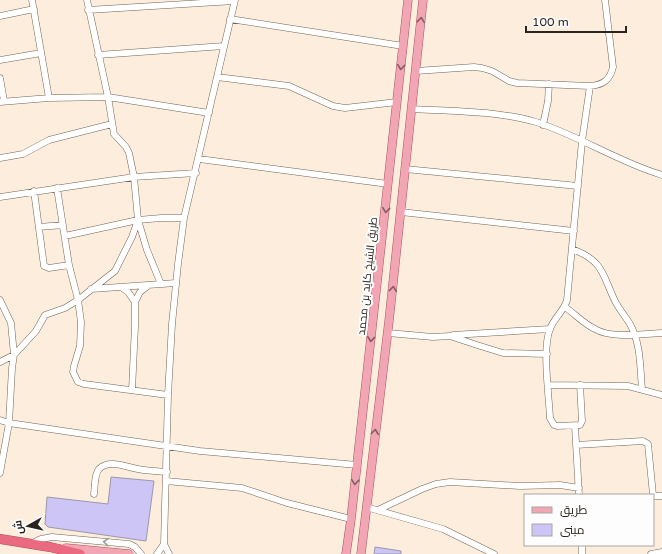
<svg xmlns="http://www.w3.org/2000/svg" width="662" height="554" font-family="'Varela Round',Cairo,sans-serif">
	<style>
		.building { fill: #cec5f7; stroke: #9b98ab }
		.lines { fill: none; stroke-linecap: round; stroke-linejoin: round }
		.minor-casing { stroke: #706455; stroke-width: 7 }
		.major-casing { stroke: #a7525f; stroke-width: 9 }
		.highway-casing { stroke: #a7525f; stroke-width: 10 }
		.minor { stroke: #fff; stroke-width: 6 }
		.major { stroke: #f2a6b4; stroke-width: 8 }
		.highway { stroke: #ea6a82; stroke-width: 9 }
		.oneway { stroke: #845e62 }
		.oneway2 { stroke: #9f9c9a }
		.labels { text-anchor: middle; stroke-width: 4; stroke-linejoin: round; paint-order: stroke }
		.street-label { font-size: 11px; fill: #2a241e; stroke: #fdfdfd }
	</style>
	<rect width="100%" height="100%" fill="#fceddc"/>
	<path class="building" d="M111,477L154,481L146,541L48,527L45,524L47,497L108,504Z
		M375,547L401,551V554H374Z"/>
	<g class="lines">
		<g class="minor-casing">
			<path id="minor" d="M32,0L49,98
				M87,0L108,97L114,134L126,147L129,153L134,177L138,220L147,250L161,284
				M88,10L234,1
				M0,16L34,9
				M230,19L403,46
				M98,55L224,46
				M0,60L41,53
				M416,71L474,67L482,68L492,71L509,81L517,83L590,86C603,85 610,80 613,67L605,0
				M217,77L289,86L333,106L345,108L397,102
				M0,78L4,101
				M0,102L49,98L108,97L209,113
				M412,109C451,111 499,111 536,122C580,136 618,162 662,175
				M543,125L548,101L549,84
				M0,158L23,154L49,140L112,124
				M199,159L388,184
				M405,169L578,186
				M57,188L69,265L78,300L81,322L80,346L74,366L73,372L78,382L84,384L168,395
				M34,191L44,266L49,268L69,265
				M0,197L134,177L196,173
				M401,212L574,231
				M39,227L63,225
				M65,236L138,220L161,218H184
				M572,249C604,261 602,274 615,301C619,309 625,316 630,324C641,344 640,367 642,389
				M121,287L128,292L135,302
				M91,289L176,283
				M0,300L11,323L14,355L12,368L9,423L0,473
				M565,307C575,314 584,324 595,329C612,339 643,334 662,333
				M388,333L433,337L450,336L477,345L503,353L547,354
				M453,335L550,329
				M0,362L14,355L36,331L45,315L65,308L78,300L115,271L132,237L138,220
				M548,385L628,386L662,395
				M580,385L582,421L580,425L557,426L554,425L550,418C549,396 542,348 550,329C554,318 564,311 567,300L582,141L590,86
				M132,390L135,326V302L140,292L149,285
				M0,420L9,423L200,451L357,465
				M575,426L579,495
				M576,445L643,441L648,444L653,495
				M166,481L242,488L287,503L351,519
				M94,494C95,487 94,475 99,469C109,459 126,467 138,469C148,471 157,471 167,472
				M653,496H662
				M366,507L443,529L494,554
				M378,510L422,489L436,484L450,482L520,486L560,485L579,488
				M31,544L41,539L52,537L129,544L135,547L141,554
				M582,545V554
				M157,554L164,544
				M169,554L164,544L168,395L172,324L178,264L184,218L235,0
				M651,554L662,552"/>
		</g>
		<g class="major-casing">
			<path id="major" d="M66,548L129,554
				M346,554L351,519L408,0
				M361,554L389,321L423,0"/>
		</g>
		<g class="highway-casing">
			<path id="highway" d="M0,539L50,547L80,554"/>
		</g>
		<use href="#minor" class="minor"/>
		<use href="#major" class="major"/>
		<use href="#highway" class="highway"/>
	</g>
	<defs><path id="oneway-chevron" d="M-2-3.5L2.5 0L-2 3.5" fill="none" stroke-width="1.6" stroke-linecap="round" stroke-linejoin="round"/></defs>
	<g class="oneway">
		<use href="#oneway-chevron" transform="translate(421 20) rotate(-84)"/>
		<use href="#oneway-chevron" transform="translate(401 67) rotate(96)"/>
		<use href="#oneway-chevron" transform="translate(386 210) rotate(96)"/>
		<use href="#oneway-chevron" transform="translate(393 289) rotate(-84)"/>
		<use href="#oneway-chevron" transform="translate(371 339) rotate(96)"/>
		<use href="#oneway-chevron" transform="translate(375 432) rotate(-83)"/>
		<use href="#oneway-chevron" transform="translate(355 482) rotate(96)"/>
	</g>
	<use class="oneway2" href="#oneway-chevron" transform="translate(106 542) rotate(-175)"/>
	<g class="labels">
		<g class="street-label">
			<text transform="translate(367 276) rotate(-84)" y="4">طريق الشيخ كايد بن محمد</text>
		</g>
	</g>
	<rect x="524" y="494" width="130" height="52" fill="#fdfdfd" stroke="#a9a6a4"/>
	<rect x="532" y="507" width="20" height="6" fill="#f2a6b4" stroke="#a9a6a4"/>
	<text x="560" y="514" font-size="12" fill="#2a241e">طريق</text>
	<rect x="532" y="524" width="20" height="12" fill="#cec5f7" stroke="#a9a6a4"/>
	<text x="560" y="534" font-size="12" fill="#2a241e">مبنى</text>
	<g transform="translate(28 526) rotate(262)" stroke="#fdfdfd" stroke-width="3" paint-order="stroke">
	<path d="M0-3L7 15L0 10L-7 15Z" fill="#2a241e"/>
	<text y="-6" font-size="11" font-weight="bold" text-anchor="middle" fill="#2a241e">ش</text>
	</g>
	<path d="M526 26v6h100v-6" fill="none" stroke="#2a241e" stroke-width="2"/>
	<text x="532" y="26" font-size="12" fill="#2a241e" stroke="#fdfdfd" stroke-width="3" paint-order="stroke">100 m</text>
</svg>
